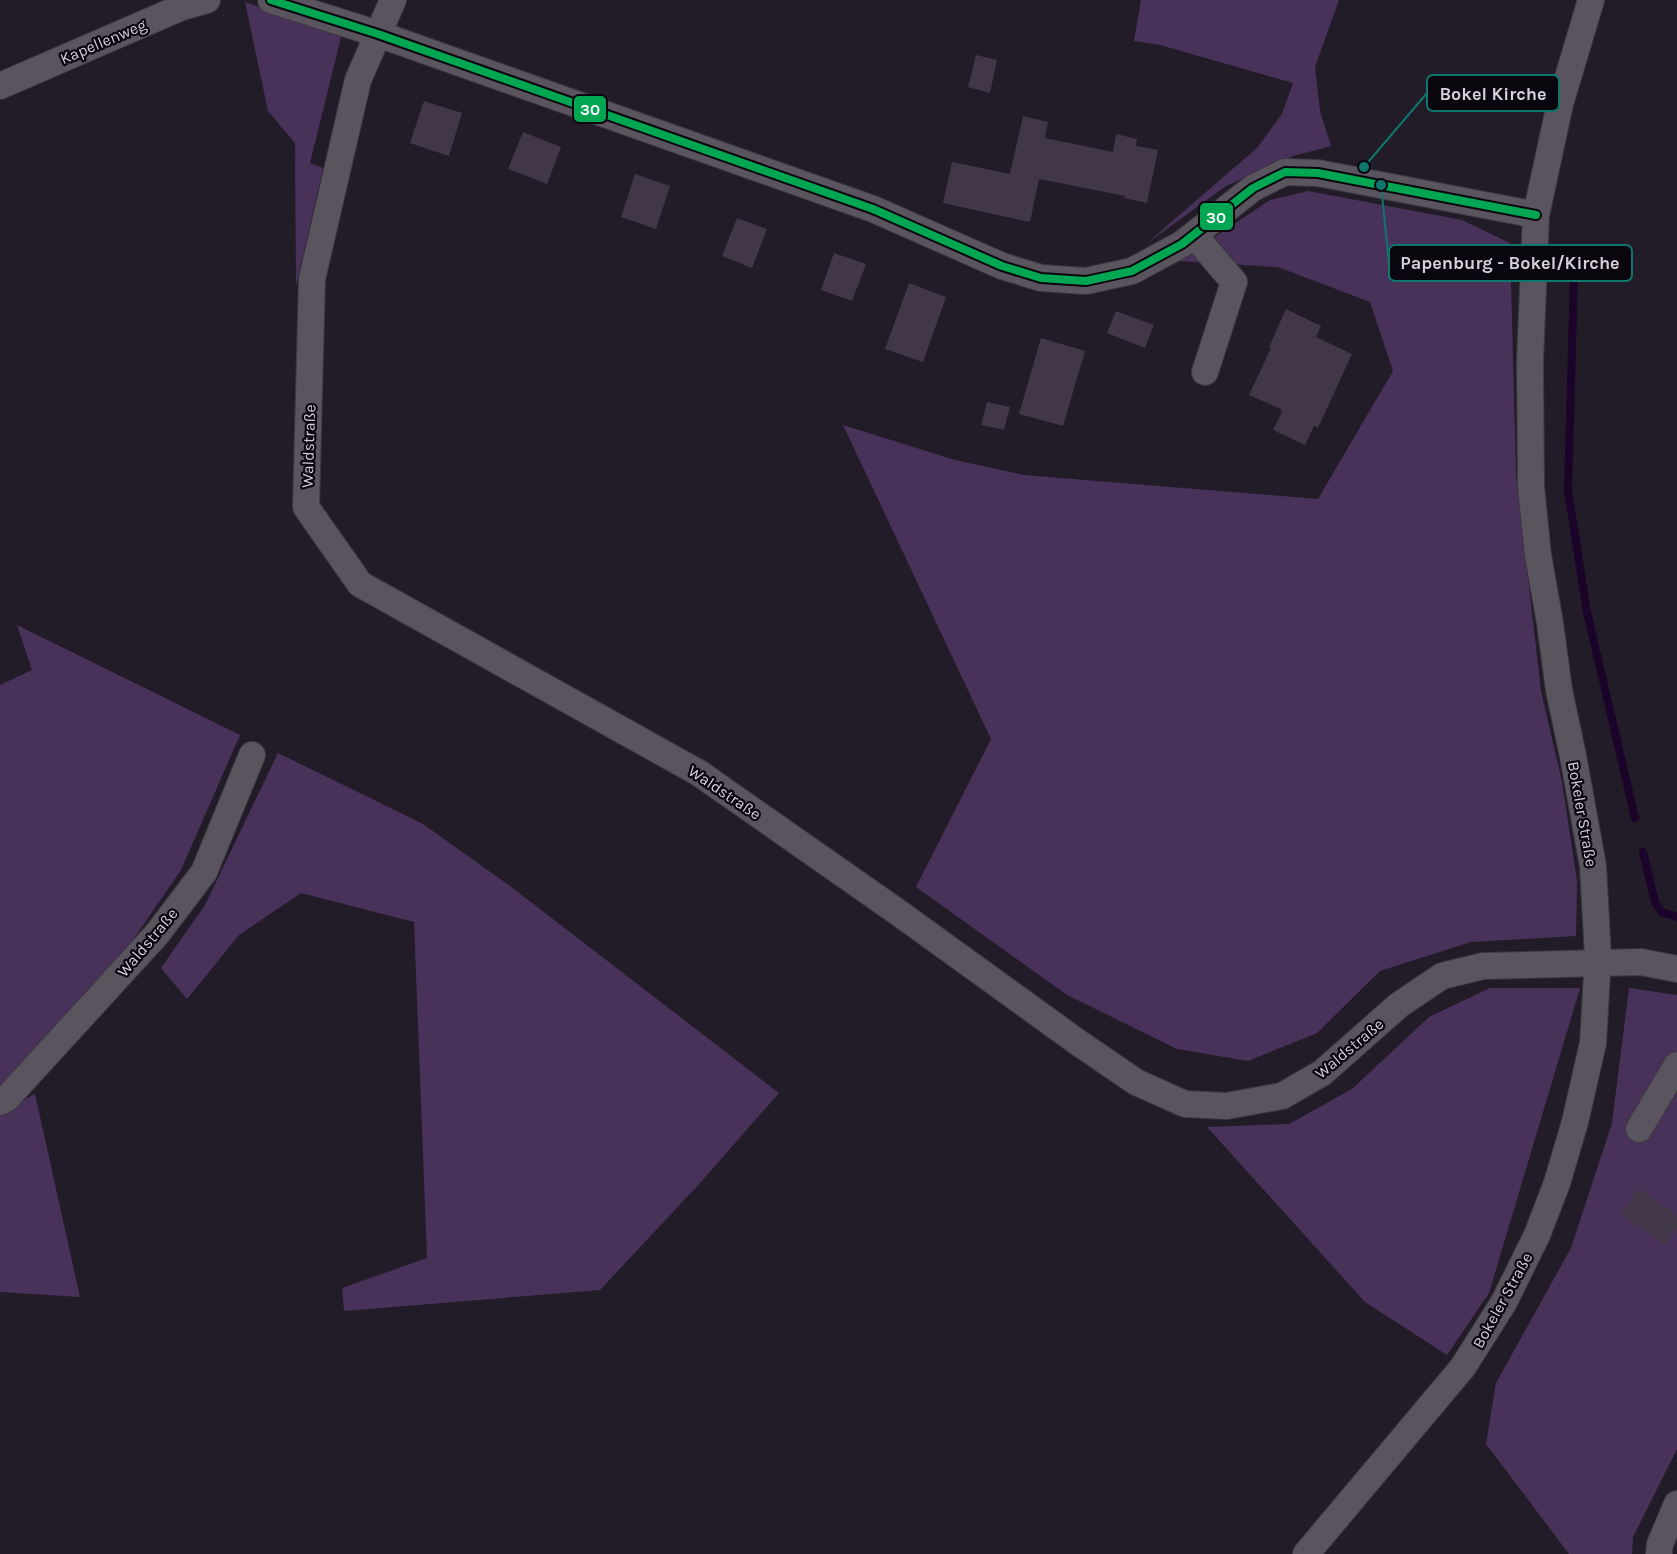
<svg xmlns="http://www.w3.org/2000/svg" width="1677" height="1554" font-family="Karla,sans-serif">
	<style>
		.green { fill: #49325a }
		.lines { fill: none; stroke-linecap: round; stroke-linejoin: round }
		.stream { stroke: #1b032a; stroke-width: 8 }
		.building { fill: #413748 }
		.minor-casing { stroke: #3c3841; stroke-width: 28 }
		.minor { stroke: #59545e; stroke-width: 26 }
		.bus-1-casing { stroke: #0a060e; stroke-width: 12 }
		.bus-1 { stroke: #00a651; stroke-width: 8 }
		.labels { text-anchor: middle; stroke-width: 4.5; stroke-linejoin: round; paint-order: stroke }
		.street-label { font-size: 16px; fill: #d6cfdd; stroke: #0a060e }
		.leader { fill: none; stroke: #0f766e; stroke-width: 2 }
		.callout-dot { fill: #0f766e; stroke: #0a060e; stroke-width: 2 }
		.callout { fill: #0a060e; stroke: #0f766e; stroke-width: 2 }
		.callout-label { font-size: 18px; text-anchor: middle; font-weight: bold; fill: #d6cfdd }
		.line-badge { stroke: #0a060e; stroke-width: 2 }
		.badge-label { font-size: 16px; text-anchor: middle; font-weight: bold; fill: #fff }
	</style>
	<rect width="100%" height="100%" fill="#221c28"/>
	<path class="green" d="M1141,0H1339L1315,67L1320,111L1331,146L1293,156L1226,186L1146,244L1258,147L1282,114L1293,83L1160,45L1134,41Z
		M245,2L341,37L310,163L323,168L296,286L295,143L268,111Z
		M1308,191L1462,220L1510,243L1516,473L1541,691L1562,782L1577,881L1576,936L1471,942L1380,971L1317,1033L1248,1061L1177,1049L1067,995L916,887L991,739L843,425L955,460L1024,475L1318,499L1393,371L1370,302L1278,267L1179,261L1270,200Z
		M17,625L240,735L181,870L126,950L0,1087V685L32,670Z
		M278,753L423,824L510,886L779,1093L701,1182L600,1290L344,1311L342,1288L427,1258L414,922L301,893L239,935L187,999L161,968L205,905Z
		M1490,988H1580L1489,1293L1447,1355L1365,1302L1207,1127L1289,1124L1352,1089L1429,1017Z
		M1629,988L1677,995V1449L1633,1537L1632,1554H1569L1486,1444L1496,1383L1571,1248L1612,1123Z
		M35,1094L80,1297L0,1292V1113Z"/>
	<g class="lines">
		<path class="stream" d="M1574,274L1568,491L1587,612L1635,818
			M1643,852L1655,902L1662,912L1677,917"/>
	</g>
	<path class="building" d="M976,55L997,60L990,93L968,87Z
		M424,101L462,113L449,156L410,143Z
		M1023,116L1048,122L1045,138L1113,152L1116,134L1137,139L1136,146L1158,150L1147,203L1124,198L1125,196L1039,179L1030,222L943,203L952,162L1010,174Z
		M523,132L561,147L547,184L508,169Z
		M635,174L670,186L656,229L621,217Z
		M737,218L767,229L752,268L722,256Z
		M834,253L866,264L852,301L821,290Z
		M909,283L946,297L923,362L885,349Z
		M1286,309L1321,326L1316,337L1352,354L1318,428L1314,426L1305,445L1273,430L1282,412L1280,411L1281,409L1249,395L1271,348L1269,347Z
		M1116,311L1154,325L1145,348L1107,333Z
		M1041,338L1085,351L1063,426L1019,414Z
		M987,402L1010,407L1004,430L981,425Z
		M1638,1188L1677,1215V1228L1665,1245L1620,1214Z"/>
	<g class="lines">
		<g class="minor-casing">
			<path id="minor" d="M271,0L378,34L873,209L1002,266L1041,278L1086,281L1132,271L1182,244L1253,188L1285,172L1318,173L1536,215
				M393,0L358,80L312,279L306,507L360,584L699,773L899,913L1076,1041L1136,1082L1185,1104L1227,1106L1282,1096L1322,1073L1399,1005L1442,976L1483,966L1641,962L1677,969
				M0,86L182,7L207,0
				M1194,235L1234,282L1205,372
				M0,1102L7,1098L157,934L204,872L252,755
				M1639,1129L1677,1065
				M1306,1554L1463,1367L1504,1302L1537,1235L1557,1183L1575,1122L1593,1043L1598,957L1593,866L1573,756L1559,690L1550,623L1538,555L1531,487L1530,361L1536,215L1560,104L1591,0
				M1659,1554L1660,1544L1677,1504"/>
		</g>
		<use href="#minor" class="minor"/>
		<g class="bus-1-casing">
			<path id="bus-1" d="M271,0L378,34L873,209L1002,266L1041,278L1086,281L1132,271L1182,244L1253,188L1285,172L1318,173L1536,215"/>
		</g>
		<use href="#bus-1" class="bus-1"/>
	</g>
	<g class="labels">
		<g class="street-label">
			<text transform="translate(103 41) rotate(-23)" y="6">Kapellenweg</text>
			<text transform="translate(308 446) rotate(-88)" y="6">Waldstraße</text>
			<text transform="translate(725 792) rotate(34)" y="6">Waldstraße</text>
			<text transform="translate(1583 814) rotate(80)" y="6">Bokeler Straße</text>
			<text transform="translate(147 942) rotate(-50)" y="6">Waldstraße</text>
			<text transform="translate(1349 1048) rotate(-40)" y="6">Waldstraße</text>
			<text transform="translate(1502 1300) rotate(-61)" y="6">Bokeler Straße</text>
		</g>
	</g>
	<path class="leader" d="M1364 167L1427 93M1381 185L1389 263"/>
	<g class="callout-dot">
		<circle cx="1364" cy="167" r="6"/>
		<circle cx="1381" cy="185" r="6"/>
	</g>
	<g class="callout">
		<rect x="1427" y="75" width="132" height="36" rx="6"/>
		<rect x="1389" y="245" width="243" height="36" rx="6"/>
	</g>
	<g class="callout-label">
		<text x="1493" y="100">Bokel Kirche</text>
		<text x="1510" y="269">Papenburg - Bokel/Kirche</text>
	</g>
	<g class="line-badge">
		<rect x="573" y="95" width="34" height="28" rx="6" fill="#00a651"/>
		<rect x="1199" y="202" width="35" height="29" rx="6" fill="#00a651"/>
	</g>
	<g class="badge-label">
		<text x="590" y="115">30</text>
		<text x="1216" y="223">30</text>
	</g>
</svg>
